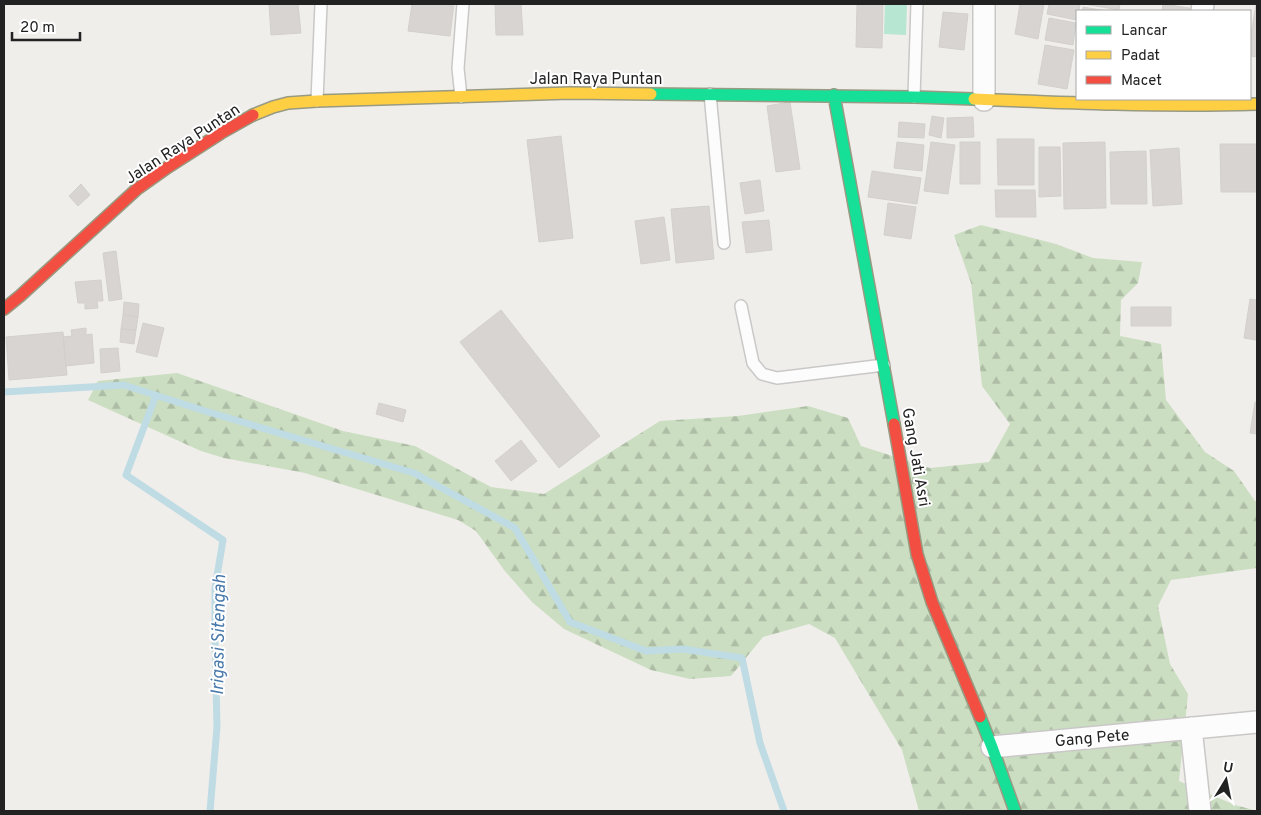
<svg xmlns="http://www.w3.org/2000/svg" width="1261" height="815" font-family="Overpass,sans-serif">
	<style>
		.forest { fill: url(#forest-firs) }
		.pitch { fill: #b7e6d2 }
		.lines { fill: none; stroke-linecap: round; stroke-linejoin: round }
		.stream { stroke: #bfdbe3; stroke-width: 7 }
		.building { fill: #d7d4d2; stroke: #d3d0cc }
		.lane-casing { stroke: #c9c8c7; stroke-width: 14 }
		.street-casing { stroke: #c9c8c7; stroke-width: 24 }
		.fast-casing { stroke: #999a82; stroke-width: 14 }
		.slow-casing { stroke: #999a82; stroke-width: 14 }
		.jam-casing { stroke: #999a82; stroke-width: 14 }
		.lane { stroke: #fdfcfc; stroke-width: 11 }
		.street { stroke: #fdfcfc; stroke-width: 21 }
		.fast { stroke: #16e098; stroke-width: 11 }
		.slow { stroke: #ffcf43; stroke-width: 11 }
		.jam { stroke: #f24e42; stroke-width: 11 }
		.labels { text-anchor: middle; stroke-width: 4; stroke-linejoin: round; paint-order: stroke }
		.street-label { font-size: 16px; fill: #222; stroke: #fff }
		.water-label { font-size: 18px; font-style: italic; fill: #4a7aab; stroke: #fff }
	</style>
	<defs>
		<pattern id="forest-firs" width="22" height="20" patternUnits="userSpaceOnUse" patternTransform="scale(1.25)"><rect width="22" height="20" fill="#cbdec1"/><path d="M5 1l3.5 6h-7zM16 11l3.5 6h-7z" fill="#aebea6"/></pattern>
	</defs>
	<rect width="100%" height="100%" fill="#f0eeeb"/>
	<path class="forest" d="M981,225L1056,244L1093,258L1142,262L1138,283L1121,300L1120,336L1161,344L1166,400L1205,452L1234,471L1255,501H1257V568L1171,580L1158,606L1170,664L1188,694L1179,781L1235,805L1257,811H919L902,750L835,638L809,624L763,637L731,676L690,679L651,670L564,629L532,602L504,570L476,531L458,520L305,473L224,458L201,451L88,400L98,381L177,373L343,431L415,446L491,487L544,494L660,421L738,416L808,406L848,418L861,446L930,468L989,462L1010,424L982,386L971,283L954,235Z"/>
	<path class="pitch" d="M885,4H907L906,35L884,34Z"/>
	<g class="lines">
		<path class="stream" d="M4,392L124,385L205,411L414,473L515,528L570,622L646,651L683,649L742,658L760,743L784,811
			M156,395L126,475L223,540L215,588V642L217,727L210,811"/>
	</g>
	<path class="building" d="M269,4H298L301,33L271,35Z
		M412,4H454L450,36L408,31Z
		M495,4H521L523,35H496Z
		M857,4H883L882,48L856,47Z
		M1020,4H1044L1038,39L1015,34Z
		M1049,4H1080L1079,11H1077V20L1047,14Z
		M1084,4H1120L1119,10Z
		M1163,4L1196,9V11H1162Z
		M1256,4H1257V57L1250,56V41Z
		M1083,7L1107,11H1082Z
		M943,12L968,14L964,50L939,47Z
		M1049,18L1076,23L1073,45L1045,40Z
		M1045,45L1074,50L1067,89L1038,84Z
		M790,102L800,169L776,172L767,106Z
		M932,116L944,118L941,138L929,135Z
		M973,117L974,137L947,138V118Z
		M899,122L925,124L924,138L898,137Z
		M561,136L573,238L539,242L527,140Z
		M997,139H1034V185H998Z
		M897,142L924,145L922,171L894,168Z
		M931,142L955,145L948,194L924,191Z
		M960,142H980V184H960Z
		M1105,142L1106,208L1064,209L1063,143Z
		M1220,144H1257V192H1221Z
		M1039,147H1060L1061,196L1039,197Z
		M1179,148L1182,204L1153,206L1150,150Z
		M1146,151L1147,204H1111L1110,152Z
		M872,171L921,178L917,204L868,197Z
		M760,180L764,211L745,214L740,183Z
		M81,184L90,195L78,206L69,196Z
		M995,190H1035L1036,217H996Z
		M888,203L916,207L911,239L884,235Z
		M709,206L714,259L676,263L671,209Z
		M664,217L670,260L641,264L635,221Z
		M769,220L772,250L746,253L742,222Z
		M116,251L122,299L109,301L103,253Z
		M101,280L103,301H97L98,308L85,309V303H78L75,282Z
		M1250,299L1257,300V330L1256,340L1244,338Z
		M124,302L139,304L138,317L123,315Z
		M1131,307H1171V326H1131Z
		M501,310L600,436L559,468L460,342Z
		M123,315L138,317L136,330L121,329Z
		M143,323L164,328L157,357L136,352Z
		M86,328V335L92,334L94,363L66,366L63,337L72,336L71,330Z
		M121,329L136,330L134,344L120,342Z
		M63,332L67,375L9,380L6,337Z
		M118,348L120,371L101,373L100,349Z
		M1255,402H1257V434L1250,433Z
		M379,403L406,410L403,422L376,414Z
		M521,440L537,461L511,481L495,461Z"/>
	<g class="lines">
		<g class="lane-casing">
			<path id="lane" d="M710,94L724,243
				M461,97L458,68L463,4
				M914,97L917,4
				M317,101L321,4
				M741,306L753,363L762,374L777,378L884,365"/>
		</g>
		<g class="street-casing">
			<path id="street" d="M984,4V100
				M1202,11L1203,4
				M1191,728L1200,811
				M992,747L1257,722"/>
		</g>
		<g class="fast-casing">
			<path id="fast" d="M651,94L914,97L974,99
				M834,95L894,424
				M980,717L992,747L1015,811"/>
		</g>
		<g class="slow-casing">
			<path id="slow" d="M974,99C1068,103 1162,107 1257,104
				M253,115L273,107L288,103L317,101L570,93L651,94"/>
		</g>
		<g class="jam-casing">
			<path id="jam" d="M4,309L20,296L137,189L168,167L221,133L253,115
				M894,424L917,554L932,602L980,717"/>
		</g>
		<use href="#lane" class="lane"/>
		<use href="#street" class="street"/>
		<use href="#fast" class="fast"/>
		<use href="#slow" class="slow"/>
		<use href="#jam" class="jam"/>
	</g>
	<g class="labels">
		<g class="street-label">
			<text x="596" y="84">Jalan Raya Puntan</text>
			<text transform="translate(182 143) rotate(-33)" y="6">Jalan Raya Puntan</text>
			<text transform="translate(917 457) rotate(80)" y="6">Gang Jati Asri</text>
			<text transform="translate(1092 737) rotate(-5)" y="6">Gang Pete</text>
		</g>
		<g class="water-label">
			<text transform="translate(218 635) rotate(-89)" y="6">Irigasi Sitengah</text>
		</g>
	</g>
	<rect width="1261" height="815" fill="none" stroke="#222222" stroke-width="10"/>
	<rect x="1076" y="10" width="175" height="90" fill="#ffffff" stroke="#a7a7a7"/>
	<rect x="1086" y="26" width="25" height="8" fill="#16e098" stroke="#a7a7a7"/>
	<text x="1121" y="35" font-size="15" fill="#222222">Lancar</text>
	<rect x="1086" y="51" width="25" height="8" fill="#ffcf43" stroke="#a7a7a7"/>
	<text x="1121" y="60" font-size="15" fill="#222222">Padat</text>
	<rect x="1086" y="76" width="25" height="8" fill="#f24e42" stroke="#a7a7a7"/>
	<text x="1121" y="85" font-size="15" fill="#222222">Macet</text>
	<g transform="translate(1226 780) rotate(10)" stroke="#ffffff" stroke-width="4" paint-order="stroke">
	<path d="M0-4L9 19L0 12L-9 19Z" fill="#222222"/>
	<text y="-8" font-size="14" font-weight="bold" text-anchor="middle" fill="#222222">U</text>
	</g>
	<path d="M12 32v8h68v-8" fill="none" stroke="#222222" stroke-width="2.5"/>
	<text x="20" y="32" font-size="15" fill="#222222" stroke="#ffffff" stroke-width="4" paint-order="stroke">20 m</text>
</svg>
